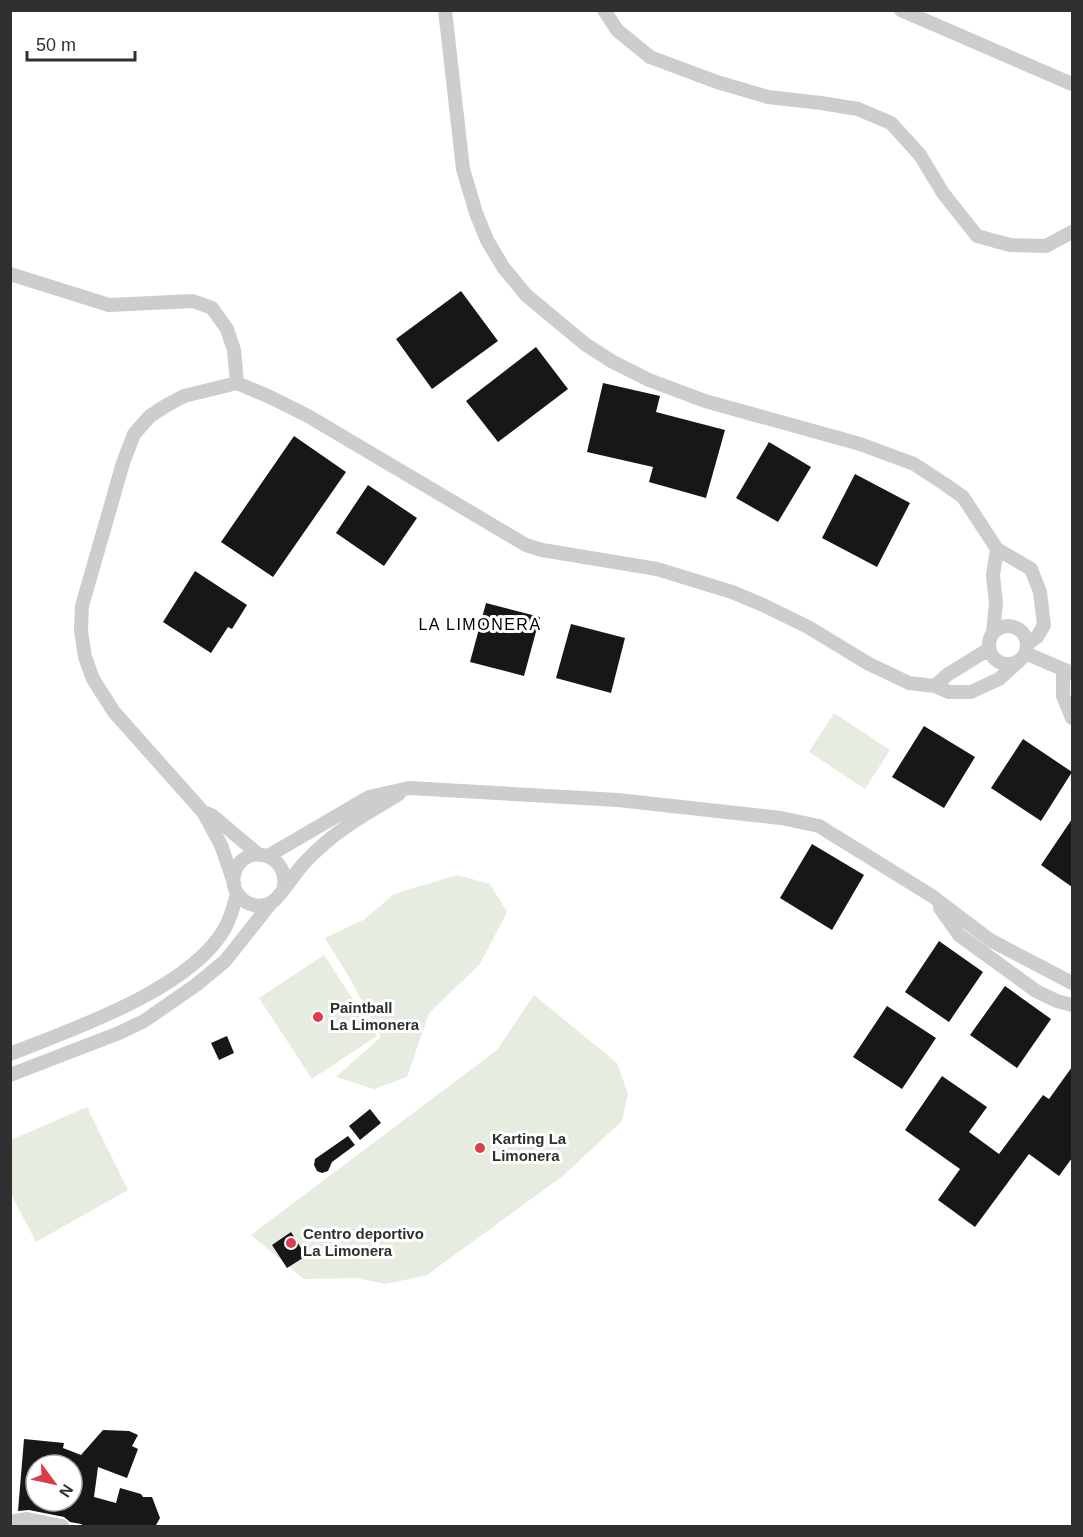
<svg xmlns="http://www.w3.org/2000/svg" width="1083" height="1537" font-family="Helvetica,sans-serif">
	<style>
		.green { fill: #e6ecdf }
		.building { fill: #171717; fill-rule: evenodd }
		.lines { fill: none; stroke-linecap: round; stroke-linejoin: round }
		.street { stroke: #cdcdcd; stroke-width: 14 }
		.poi-dot { fill: #db3d4d; stroke: #fff; stroke-width: 2 }
		.labels { text-anchor: middle; stroke-width: 6; stroke-linejoin: round; paint-order: stroke }
		.poi-label { font-size: 15px; font-weight: bold; fill: #303030; stroke: #fff; text-anchor: start }
		.neighbourhood-label { font-size: 16px; letter-spacing: 1.5px; fill: #000; stroke: #fff }
	</style>
	<rect width="100%" height="100%" fill="#fff"/>
	<path class="green" d="M834,713L890,750L865,789L809,752Z
		M457,875L490,884L507,912L480,964L429,1013L407,1077L374,1089L336,1077L381,1037L352,982L325,938L365,919L394,894Z
		M324,955L377,1036L312,1079L259,998Z
		M534,995L617,1063L628,1094L622,1121L564,1175L427,1275L386,1284L356,1278L304,1279L251,1235L497,1050Z
		M87,1107L128,1190L36,1242L11,1194V1140Z"/>
	<path class="building" d="M461,291L498,341L432,389L396,339Z
		M536,347L568,389L498,442L466,401Z
		M603,383L660,396L656,412L725,430L706,498L649,482L653,467L587,452Z
		M294,436L346,472L273,577L221,542Z
		M769,442L811,467L778,522L736,498Z
		M855,474L910,503L877,567L822,538Z
		M368,485L417,518L384,566L336,533Z
		M195,571L247,605L232,629L228,627L211,653L163,622Z
		M486,603L540,617L524,676L470,662Z
		M571,624L625,638L611,693L556,678Z
		M924,726L975,757L944,808L892,777Z
		M1023,739L1072,772L1041,821L991,788Z
		M1072,819V887L1041,865Z
		M812,844L864,875L832,930L780,898Z
		M939,941L983,972L949,1022L905,992Z
		M1005,986L1051,1019L1017,1068L970,1035Z
		M887,1006L936,1038L902,1089L853,1057Z
		M227,1036L234,1053L219,1060L211,1043Z
		M1072,1067V1158L1059,1176L1029,1154L975,1227L938,1200L960,1169L905,1130L942,1076L987,1107L969,1132L999,1154L1043,1095L1049,1099Z
		M370,1109L381,1123L360,1140L349,1126Z
		M348,1136L355,1145L332,1162L328,1171L322,1173L317,1171L314,1165L315,1159Z
		M291,1232L306,1256L287,1268L272,1245Z
		M103,1430L129,1431L138,1435L132,1446L138,1449L127,1478L98,1467L94,1497L116,1503L120,1488L141,1494L143,1497H152L160,1518L155,1527H85L81,1524L70,1522L64,1517L29,1510L18,1511L24,1439L64,1443L63,1448L81,1455ZM36,1465H72V1501H36Z"/>
	<g class="lines">
		<path class="street" d="M445,10L463,169L476,213L487,240L503,267L526,295L585,344L613,362L649,380L705,401L860,444L914,464L946,485L963,497L997,549L1031,569L1040,592L1044,625L1037,637L1027,644
			M604,10L617,30L650,57L717,82L768,97L821,103L858,109L891,123L920,155L943,193L977,236L1010,245L1046,246L1072,232
			M901,10L1072,84
			M10,274L109,305L193,301L212,308L227,329L234,350L237,383
			M989 645a19 19 0 1 1 38 0a19 19 0 1 1-38 0Z
			M993,633L996,603L993,575L997,549
			M1025,653L1072,673
			M1063,669V696L1072,718
			M935,686L947,675L989,649
			M206,813L213,816L258,854
			M268,856L369,797L409,788L618,800L781,818L819,826L932,896L990,940L1072,983
			M234,883L221,845L203,812L114,712L93,679L85,657L81,631L82,606L123,463L134,434L150,416L167,405L184,396L237,383L270,397L308,416L526,545L542,550L657,569L732,592L763,605L808,627L869,664L909,683L935,686L949,692H971L999,679L1019,661
			M284,887C289,851 241,842 234,875C229,896 254,914 272,902C282,896 296,870 307,860C337,829 364,815 399,794
			M940,908L959,935L1036,991L1057,1001L1072,1005
			M10,1054C73,1029 191,989 225,928C231,917 234,905 237,894
			M10,1075L119,1033L144,1021L196,985L225,961L272,902
			M10,1522L27,1519L62,1526"/>
	</g>
	<g class="poi-dot">
		<circle cx="318" cy="1017" r="6"/>
		<circle cx="480" cy="1148" r="6"/>
		<circle cx="291" cy="1243" r="6"/>
	</g>
	<g class="labels">
		<g class="poi-label">
			<text x="330" y="1013">Paintball<tspan x="330" dy="17">La Limonera</tspan></text>
			<text x="492" y="1144">Karting La<tspan x="492" dy="17">Limonera</tspan></text>
			<text x="303" y="1239">Centro deportivo<tspan x="303" dy="17">La Limonera</tspan></text>
		</g>
		<g class="neighbourhood-label">
			<text x="480" y="630">LA LIMONERA</text>
		</g>
	</g>
	<rect width="1083" height="1537" fill="none" stroke="#303030" stroke-width="24"/>
	<g transform="translate(54 1483) rotate(123)"><circle r="28" fill="#ffffff" stroke="#acacac" stroke-width="1.5"/>
	<path d="M0-4.5L10 22L0 15L-10 22Z" fill="#db3d4d"/>
	<text y="-9" font-size="16" font-weight="bold" text-anchor="middle" fill="#303030">N</text>
	</g>
	<path d="M27 51v9h108v-9" fill="none" stroke="#303030" stroke-width="3"/>
	<text x="36" y="51" font-size="18" fill="#303030" stroke="#ffffff" stroke-width="4.5" paint-order="stroke">50 m</text>
</svg>
